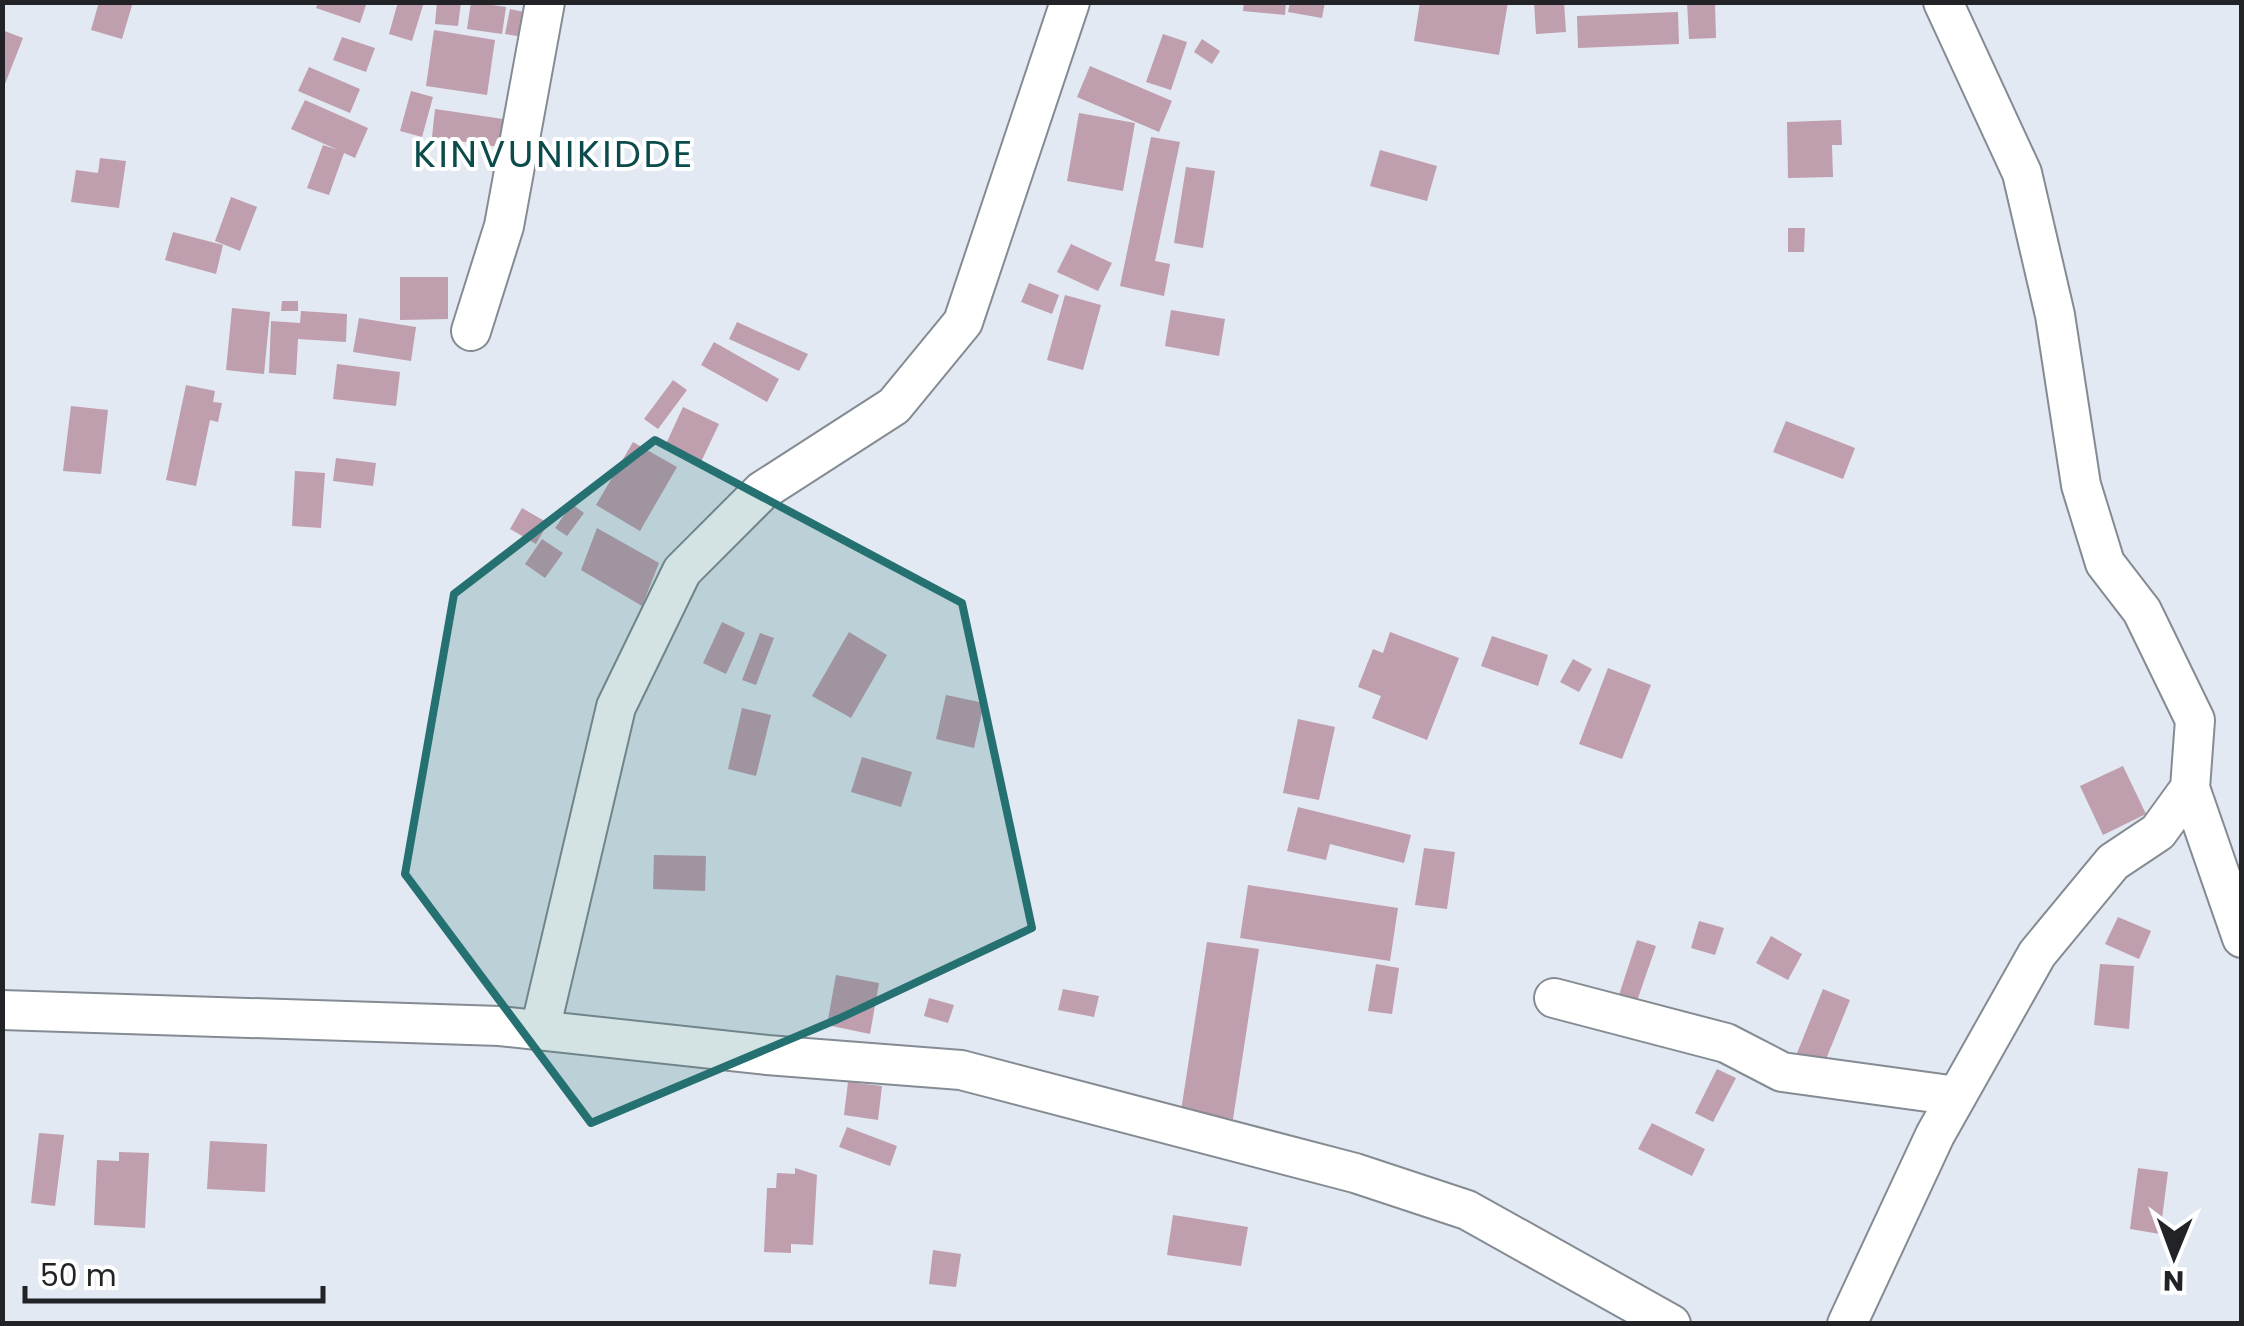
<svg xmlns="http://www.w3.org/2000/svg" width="2244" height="1326" font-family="Poppins,sans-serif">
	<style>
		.building { fill: #bf9ead }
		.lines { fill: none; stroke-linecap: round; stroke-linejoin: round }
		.minor-casing { stroke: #848b92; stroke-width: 42 }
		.minor { stroke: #fff; stroke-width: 38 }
		.marked { fill: #257070; fill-opacity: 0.2; stroke: #257070; stroke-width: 8; stroke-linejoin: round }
		.labels { text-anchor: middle; stroke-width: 8; stroke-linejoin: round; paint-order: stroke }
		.quarter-label { font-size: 38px; letter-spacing: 2.5px; fill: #0b4b4c; stroke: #fff }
	</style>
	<rect width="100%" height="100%" fill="#e2e9f2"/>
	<path class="building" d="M99,2H133L122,39L91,30Z
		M318,2H367L360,23L316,8Z
		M398,2H424L412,41L389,34Z
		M437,2H461L458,26L435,24Z
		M471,2L506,7L502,34L467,29Z
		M1244,2H1286L1285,15L1243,11Z
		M1290,2H1325L1322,18L1288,12Z
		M1420,2H1508L1499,55L1414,41Z
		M1534,2H1564L1566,32L1536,34Z
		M1687,2H1715L1716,38L1689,39Z
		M510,9L539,15L535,39L505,34Z
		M1678,12L1679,44L1578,48L1577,16Z
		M2,30L23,38L3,89H2Z
		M434,30L495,40L487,95L426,86Z
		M1163,34L1187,42L1171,90L1146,82Z
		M342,37L375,48L366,72L333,60Z
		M1202,39L1220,51L1212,64L1194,52Z
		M1090,66L1172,101L1159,132L1077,97Z
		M309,67L360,89L350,113L298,91Z
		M411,91L433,97L422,137L400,131Z
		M305,100L368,128L355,158L344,153L329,195L307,188L323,145L338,150L291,129Z
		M435,109L510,120L506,148L432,137Z
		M1079,113L1135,123L1123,191L1067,181Z
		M1841,120L1842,145H1832L1833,177L1788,178L1787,122Z
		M1151,137L1180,142L1155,261L1170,264L1164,296L1120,286Z
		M1380,150L1437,166L1427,201L1370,186Z
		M100,158L126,161L119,208L71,202L76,170L98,173Z
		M1186,167L1215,171L1203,248L1174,243Z
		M231,197L257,207L240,251L215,241Z
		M1788,228H1805L1804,252H1788Z
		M173,232L223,245L216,274L165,260Z
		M1071,244L1112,263L1098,291L1057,272Z
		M400,277H448V319L400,320Z
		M1029,283L1059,295L1052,314L1021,302Z
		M1065,295L1101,305L1083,370L1047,360Z
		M282,301H298V311H281Z
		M232,308L270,312L264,374L226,370Z
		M1171,310L1225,319L1219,356L1165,346Z
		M301,311L347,314L346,342L298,339L296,375L269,373L271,321L300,323Z
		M359,318L416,327L411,361L353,352Z
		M737,322L808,354L799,371L729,339Z
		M714,342L779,379L767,402L701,365Z
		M337,364L400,372L396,406L333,399Z
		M673,380L687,390L658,429L644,419Z
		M186,385L215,391L213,402L222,403L218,422L210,420L196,486L166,480Z
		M71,406L108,410L101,474L63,471Z
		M683,407L719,424L701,462L665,446Z
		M1786,421L1855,448L1843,479L1773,452Z
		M633,442L677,467L640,531L596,505Z
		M336,458L376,463L373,486L333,481Z
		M295,471L325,473L321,528L292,526Z
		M572,504L584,513L567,536L555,528Z
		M522,508L548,523L536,544L510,529Z
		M597,528L659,563L642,606L581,570Z
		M542,539L563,553L545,578L525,564Z
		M722,622L745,633L726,674L703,663Z
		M849,632L887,655L851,718L812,696Z
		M1390,632L1459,658L1427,740L1372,718L1381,696L1358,687L1373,649L1383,653Z
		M760,633L774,638L756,685L742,680Z
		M1492,636L1548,655L1538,686L1481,666Z
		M1573,659L1592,669L1579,692L1560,682Z
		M1608,668L1651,685L1622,759L1579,744Z
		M946,695L984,703L974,748L936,739Z
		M742,708L771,715L756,776L728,769Z
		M1298,719L1335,727L1319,800L1283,793Z
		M862,757L912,772L901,807L851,792Z
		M2123,766L2146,814L2103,835L2080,786Z
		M1298,807L1411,835L1404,863L1330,844L1326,860L1287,851Z
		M1424,848L1455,852L1447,909L1415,905Z
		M654,855L706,856L705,891L653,889Z
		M1248,885L1398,908L1390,961L1240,938Z
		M2118,917L2151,931L2139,959L2105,944Z
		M1699,921L1724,928L1715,955L1691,948Z
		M1771,936L1802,954L1788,980L1756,963Z
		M1637,940L1656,946L1637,1001L1619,995Z
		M1207,942L1259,949L1233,1119L1181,1111Z
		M1376,964L1399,968L1392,1014L1368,1011Z
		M2100,964L2134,966L2129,1029L2094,1025Z
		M836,975L879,983L870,1034L827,1025Z
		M1063,989L1099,996L1094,1017L1058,1010Z
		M1823,989L1850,1000L1820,1074L1793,1063Z
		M929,998L954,1005L948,1023L924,1016Z
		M1717,1069L1736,1078L1713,1122L1695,1113Z
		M848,1082L882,1086L878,1120L844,1115Z
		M1652,1123L1705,1149L1692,1176L1638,1149Z
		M847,1127L897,1146L890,1166L839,1147Z
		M39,1133L64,1135L55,1206L31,1203Z
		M210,1141L267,1144L265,1192L207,1189Z
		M119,1152L149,1153L145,1228L94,1225L97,1160L119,1161Z
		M795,1168L817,1175L813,1245L791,1244V1253L764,1252L767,1188H776L777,1173L795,1174Z
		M2138,1168L2168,1172L2160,1234L2130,1229Z
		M1173,1215L1248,1227L1241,1266L1167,1255Z
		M933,1250L961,1254L956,1287L929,1284Z"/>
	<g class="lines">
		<g class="minor-casing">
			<path id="minor" d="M1943,2L2022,173L2055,315L2081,485L2105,563L2142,611L2195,720L2190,788L2242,938
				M471,331L504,226L545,2
				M1554,998L1726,1043L1782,1072L1957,1096
				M2,1010L500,1026L767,1055L961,1070L1355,1173L1467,1210L1671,1324
				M540,1030L616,707L682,571L762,491L894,406L963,322L1070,2
				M1847,1324L1935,1135L2037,954L2113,862L2158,832L2190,788"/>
		</g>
		<use href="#minor" class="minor"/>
	</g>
	<path class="marked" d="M655,440L962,603L1032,928L838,1019L591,1123L405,874L454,594Z"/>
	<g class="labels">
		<g class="quarter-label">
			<text x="554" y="167">KINVUNIKIDDE</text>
		</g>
	</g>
	<rect width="2244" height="1326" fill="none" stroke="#212326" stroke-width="10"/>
	<g transform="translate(2174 1256) rotate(181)" stroke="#ffffff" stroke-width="8" paint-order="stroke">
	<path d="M0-8L18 38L0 25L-18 38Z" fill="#212326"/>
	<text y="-15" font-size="28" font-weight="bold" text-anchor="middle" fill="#212326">N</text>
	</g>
	<path d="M25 1286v15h298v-15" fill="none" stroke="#212326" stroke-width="5"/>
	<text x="40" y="1286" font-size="30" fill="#212326" stroke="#ffffff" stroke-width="8" paint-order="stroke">50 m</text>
</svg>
